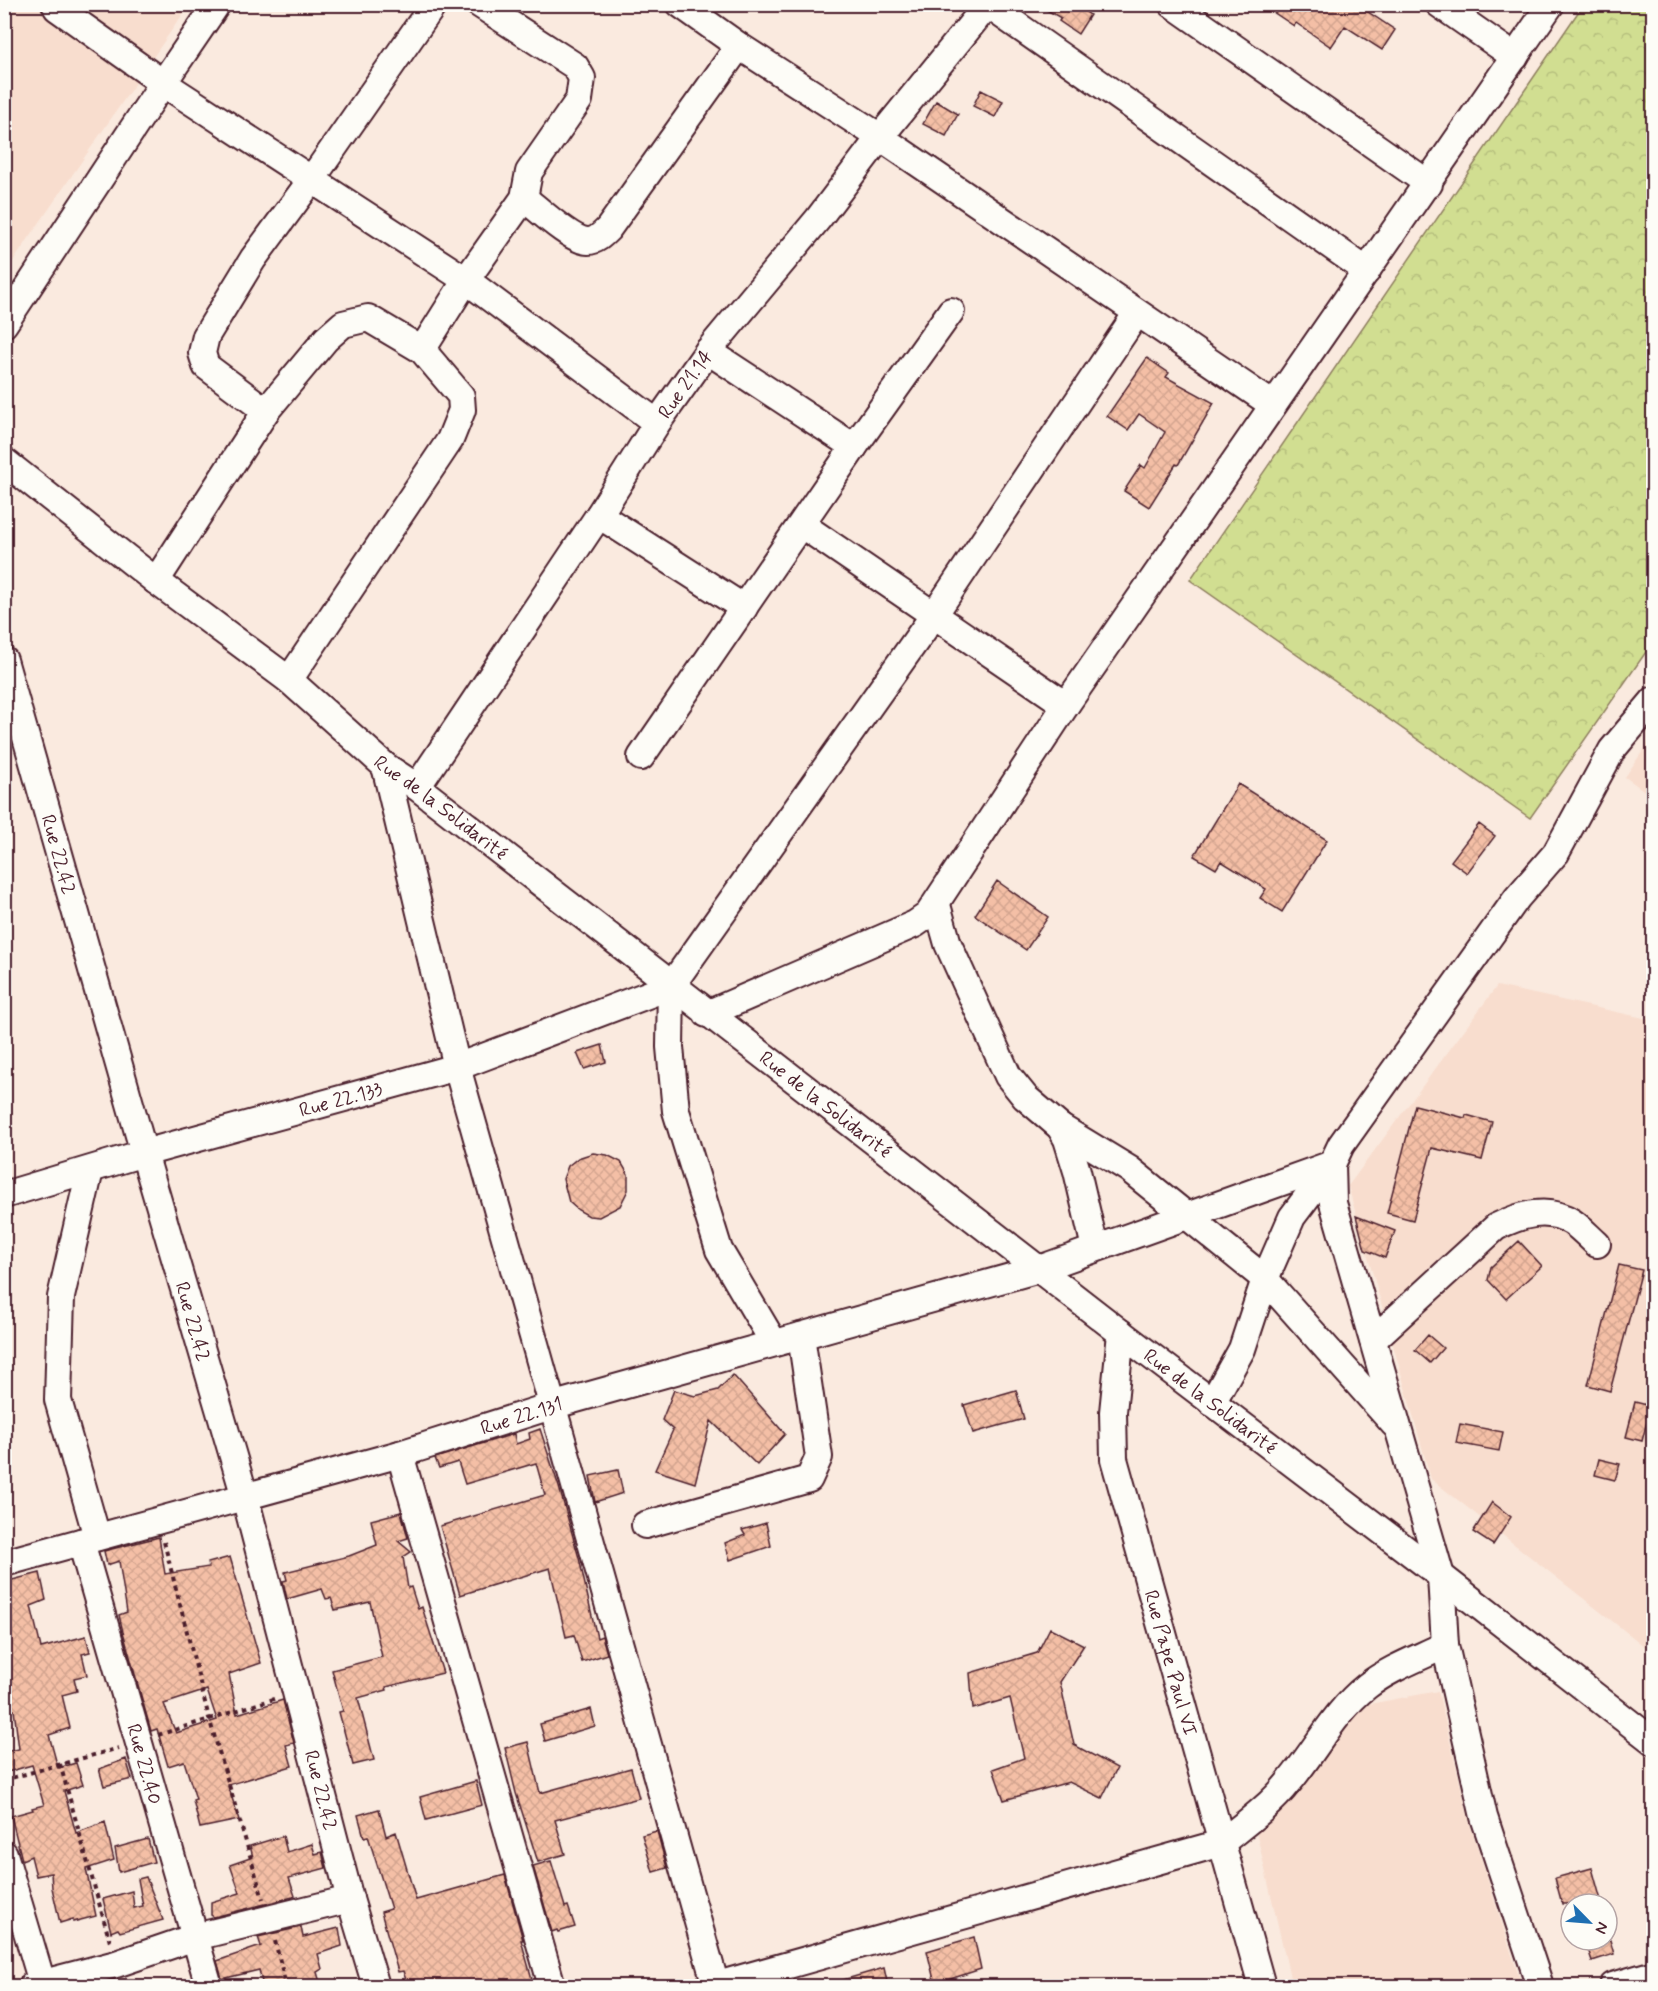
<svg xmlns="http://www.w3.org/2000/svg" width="1658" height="1991" font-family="Mynerve,sans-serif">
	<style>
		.built { fill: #f8ddce }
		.forest { fill: url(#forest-crowns); stroke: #8e7e5e; stroke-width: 1.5 }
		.building { fill: url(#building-cross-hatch); stroke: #4a1f2b; stroke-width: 1.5; fill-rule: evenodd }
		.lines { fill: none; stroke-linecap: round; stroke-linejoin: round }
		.minor-casing { stroke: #4a1f2b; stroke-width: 30 }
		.path { stroke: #4a1f2b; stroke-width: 4; stroke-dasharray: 4.5 4.5; stroke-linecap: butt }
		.minor { stroke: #fdfcf7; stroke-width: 26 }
		.labels { text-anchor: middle; stroke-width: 6; stroke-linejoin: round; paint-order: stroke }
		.street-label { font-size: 20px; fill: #4a1f2b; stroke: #fdfcf7 }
	</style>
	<defs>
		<pattern id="forest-crowns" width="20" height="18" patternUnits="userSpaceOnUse" patternTransform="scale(1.5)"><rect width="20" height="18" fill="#d1de91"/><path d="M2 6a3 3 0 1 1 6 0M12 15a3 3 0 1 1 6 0" fill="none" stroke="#b5be7d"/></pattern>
		<pattern id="building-cross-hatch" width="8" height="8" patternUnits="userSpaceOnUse" patternTransform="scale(1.5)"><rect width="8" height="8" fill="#f4bfa6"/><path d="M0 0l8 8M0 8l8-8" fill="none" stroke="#d3a48f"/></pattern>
	</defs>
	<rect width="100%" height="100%" fill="#faeadf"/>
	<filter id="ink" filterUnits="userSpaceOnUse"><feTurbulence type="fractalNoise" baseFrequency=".0167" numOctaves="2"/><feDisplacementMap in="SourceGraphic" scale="12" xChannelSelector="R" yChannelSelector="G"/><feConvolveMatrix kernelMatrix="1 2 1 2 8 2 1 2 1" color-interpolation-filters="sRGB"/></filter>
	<g filter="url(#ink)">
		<path class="built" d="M5,5H189L5,273Z
			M1653,736V797L1625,777Z
			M1497,986L1653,1020V1653L1431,1479L1348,1186Z
			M1438,1691L1469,1821L1522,1986H1292L1254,1822L1338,1710Z"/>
		<path class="forest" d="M1583,5H1653V642L1530,818L1190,580Z"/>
		<path class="building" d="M1036,4H1074L1090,15L1078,34L1059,21L1061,18Z
			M1261,4H1356L1395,30L1382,50L1345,26L1331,47L1296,23L1294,26Z
			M981,90L1003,101L995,117L973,106Z
			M936,101L958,114L946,136L923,124Z
			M1147,358L1169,373L1166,377L1214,403L1178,465L1176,464L1149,507L1124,491L1141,465L1145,468L1165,432L1139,414L1128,430L1107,416Z
			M1238,784L1327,840L1282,912L1260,898L1266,889L1221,861L1216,869L1194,856Z
			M1479,824L1495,836L1467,873L1451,861Z
			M997,881L1048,917L1026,950L975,915Z
			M602,1045L606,1062L584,1069L577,1053Z
			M1415,1105L1465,1118L1466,1115L1492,1122L1482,1160L1432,1148L1413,1220L1387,1213Z
			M593,1153L607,1155L621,1162L628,1174V1190L620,1206L599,1217L589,1216L578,1210L569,1202L563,1179L568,1166L578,1158Z
			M1356,1216L1395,1231L1385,1258L1365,1250Z
			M1519,1241L1542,1266L1506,1299L1488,1280L1491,1267Z
			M1619,1265L1642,1270L1610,1391L1588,1385Z
			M1428,1335L1443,1348L1430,1363L1415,1350Z
			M733,1375L785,1434L757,1465L711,1421L695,1483L655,1470L673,1430L662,1420L674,1390L695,1396L718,1390Z
			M1016,1390L1024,1419L973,1433L964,1405Z
			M1635,1402L1651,1406L1642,1441L1626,1437Z
			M1460,1424L1503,1432L1499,1451L1456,1443Z
			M540,1429L559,1487L579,1558L597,1638L602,1636L607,1654L582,1662L574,1635L566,1637L550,1568L460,1595L440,1526L545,1495L536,1463L465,1484L458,1462L439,1468L435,1458L514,1434L516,1444L530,1439L529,1433Z
			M1599,1459L1620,1464L1615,1480L1595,1475Z
			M618,1470L623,1493L595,1502L590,1476Z
			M1492,1502L1511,1517L1493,1545L1473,1532Z
			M401,1512L408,1538L398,1541L411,1552L403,1557L408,1588L411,1587L418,1609L422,1607L443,1673L386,1687L387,1690L358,1698L374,1760L353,1765L339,1712L343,1711L332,1670L382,1657L370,1602L335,1610L331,1598L326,1599L322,1589L287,1599L283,1581L287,1580L285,1572L349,1556L377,1545L371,1520Z
			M766,1523L771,1546L730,1560L725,1543L745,1535L742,1530Z
			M159,1537L165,1574L209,1567L208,1563L230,1557L261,1663L229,1674L237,1714L283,1700L294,1743L286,1745L292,1766L228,1785L239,1820L200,1828L193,1800L196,1799L184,1761L168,1766L157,1729L151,1731L123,1632L119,1615L127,1612L119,1561L107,1565L104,1551ZM207,1690L217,1720L176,1733L164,1704Z
			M40,1573L46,1600L31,1606L41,1648L86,1636L90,1652L82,1654L87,1675L74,1678L77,1691L62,1695L70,1728L49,1735L58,1768L76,1763L83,1785L64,1791L76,1833L105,1822L114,1860L86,1869L96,1916L73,1922V1919L60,1923L52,1888L51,1873L36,1876L31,1856L22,1860L11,1816L33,1810L32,1808L44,1805L32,1765L4,1773V1752L19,1749L14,1710L10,1711L4,1670V1582Z
			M1050,1628L1084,1645L1060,1682L1074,1745L1117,1768L1102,1798L1069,1782L1004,1800L993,1769L1024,1758L1010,1698L973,1709L970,1673L1037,1653Z
			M591,1709L595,1726L545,1741L540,1724Z
			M528,1742L540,1793L631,1768L639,1798L555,1820L565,1854L538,1862L516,1793L505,1748Z
			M126,1759L132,1779L104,1786L99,1769Z
			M476,1781L482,1805L426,1820L420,1797Z
			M379,1809L386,1836L396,1832L416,1900L505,1875L523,1940H521L534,1986H408L403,1971L398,1972L381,1912L391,1909L368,1836L364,1837L358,1815Z
			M657,1831L667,1868L653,1872L642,1835Z
			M283,1836L287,1852L312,1844L315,1854L322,1852L326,1868L289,1878L295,1896L293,1897L214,1917L211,1915V1902L240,1893L230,1865L253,1857L250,1846Z
			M148,1839L154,1862L119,1872L115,1848Z
			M551,1861L565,1907L568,1906L575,1927L558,1932L557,1930L552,1932L533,1866Z
			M1592,1868L1602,1904H1562L1555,1878Z
			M146,1877L163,1920L120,1932L118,1929L111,1932L103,1899L132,1891L134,1908L143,1906L138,1879Z
			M301,1927L303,1937L339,1928L342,1946L318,1954L322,1969L317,1972L321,1986H263L259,1970L222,1979L217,1961L261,1946L258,1937Z
			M974,1937L981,1969L935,1984L927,1951Z
			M1585,1940H1610L1614,1954L1592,1961Z
			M884,1968L888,1986H836V1982Z"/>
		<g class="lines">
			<g class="minor-casing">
				<g id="minor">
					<path d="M55,4L57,8L163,83L466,280L657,423"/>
					<path d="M680,4L739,46L880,137L1273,405"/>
					<path d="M1172,4L1429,184"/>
					<path d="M1439,4L1515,57"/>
					<path d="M988,5L1367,271"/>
					<path d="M524,198C538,209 572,241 588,241C596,241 602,235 608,229L739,46"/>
					<path d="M4,324L163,83L217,4"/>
					<path d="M422,350L466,280L524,198L529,172L579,100L582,78L575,66L479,4"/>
					<path d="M708,351L854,447"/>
					<path d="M266,411L206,366L202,353L206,336L253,259L312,179L434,4"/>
					<path id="s1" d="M4,461L156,581L289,680L385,766L417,787L1121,1333L1441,1576L1654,1742"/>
					<path d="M599,515L744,608"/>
					<path d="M802,525L1066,705"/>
					<path d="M156,581L266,411L326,339L343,324L368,318L422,350L461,396L462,410L450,440L289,680"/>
					<path id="s2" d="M4,660L144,1153L245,1497L350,1899L376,1986"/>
					<path d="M641,757L854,447L951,311"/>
					<path d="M385,766L457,1067L716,1986"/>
					<path id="s3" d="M417,787L599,515L657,423L708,351L818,219L880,137L988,4"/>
					<path d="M937,905L948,944L1008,1076L1025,1097L1060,1127L1067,1139L1077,1171L1095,1248"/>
					<path d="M707,1014L915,924L928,915L1066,705L1551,4"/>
					<path d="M1060,1127L1129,1169L1265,1279L1394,1424"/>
					<path d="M1332,1164L1333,1203L1441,1576L1445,1645L1484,1817L1540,1986"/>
					<path d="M90,1170L61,1297L58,1400L97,1537"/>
					<path id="s4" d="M4,1195L144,1153L457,1067L671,986"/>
					<path id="s5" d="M1121,1333L1113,1412L1114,1459L1262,1986"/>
					<path d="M1373,1340L1496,1227C1520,1215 1548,1206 1572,1222C1581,1228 1589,1237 1597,1244"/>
					<path d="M774,1343L719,1250L676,1111L670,1047L671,986L934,615L1137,313"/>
					<path d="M1212,1403L1242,1349L1265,1279L1292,1217L1332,1164L1341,1145L1517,898L1556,853L1612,750L1654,700"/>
					<path d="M400,1454L552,1986"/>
					<path d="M645,1525L809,1479L819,1457L801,1336"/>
					<path id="s6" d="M81,1542L209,1986"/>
					<path id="s7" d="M4,1563L400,1454L551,1406L1039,1269L1332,1164"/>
					<path d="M4,1854L43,1986"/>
					<path d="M32,1986L116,1964L195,1937L350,1899"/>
					<path d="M714,1986L1221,1843C1245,1824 1270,1806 1289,1782C1315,1751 1335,1711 1367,1686C1390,1668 1419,1658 1445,1645"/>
					<path d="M1613,1986L1654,1974"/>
				</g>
			</g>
			<path class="path" d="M164,1542L209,1718L263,1899
				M158,1735L277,1698
				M60,1764L110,1942
				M4,1780L119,1748
				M275,1941L286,1986"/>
			<use href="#minor" class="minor"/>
		</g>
	</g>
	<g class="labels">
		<g class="street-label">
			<text dy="7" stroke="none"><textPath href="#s3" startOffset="484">Rue 21.14</textPath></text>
			<text dy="7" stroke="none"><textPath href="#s1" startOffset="558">Rue de la Solidarité</textPath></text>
			<text dy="7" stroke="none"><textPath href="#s2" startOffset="202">Rue 22.42</textPath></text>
			<text dy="7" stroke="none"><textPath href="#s4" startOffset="350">Rue 22.133</textPath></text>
			<text dy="7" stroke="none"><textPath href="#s1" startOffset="1044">Rue de la Solidarité</textPath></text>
			<text dy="7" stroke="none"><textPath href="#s2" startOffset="688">Rue 22.42</textPath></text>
			<text dy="7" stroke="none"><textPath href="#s1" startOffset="1530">Rue de la Solidarité</textPath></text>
			<text dy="7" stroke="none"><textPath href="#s7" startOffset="538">Rue 22.131</textPath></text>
			<text dy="7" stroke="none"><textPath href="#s5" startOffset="338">Rue Pape Paul VI</textPath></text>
			<text dy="7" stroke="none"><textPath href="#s6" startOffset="231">Rue 22.40</textPath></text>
			<text dy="7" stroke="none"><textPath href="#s2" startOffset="1174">Rue 22.42</textPath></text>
		</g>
	</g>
	<rect width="1658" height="1991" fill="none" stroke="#fdfcf7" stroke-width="24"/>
	<rect x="12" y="12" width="1634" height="1967" fill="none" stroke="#4a1f2b" stroke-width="2" filter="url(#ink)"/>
	<g transform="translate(1589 1922) rotate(115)"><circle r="28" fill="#fdfcf7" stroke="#b5a4a5" stroke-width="1.5"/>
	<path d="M0-4.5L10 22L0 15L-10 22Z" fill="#1f6fb2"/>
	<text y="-9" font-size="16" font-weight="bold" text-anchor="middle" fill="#4a1f2b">N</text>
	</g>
</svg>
